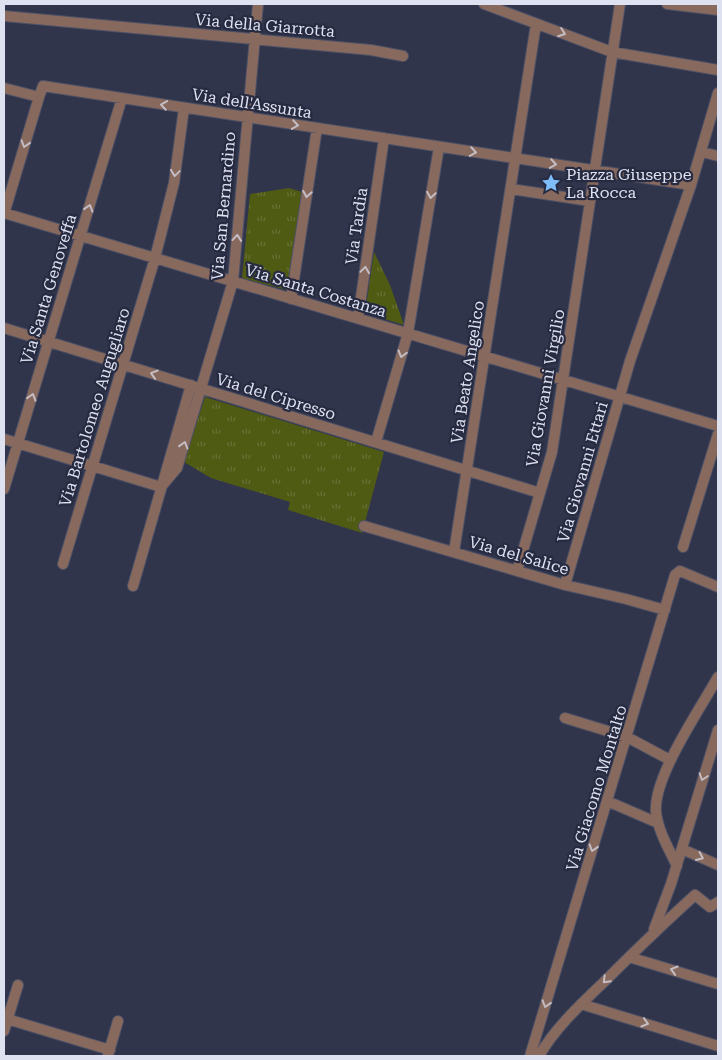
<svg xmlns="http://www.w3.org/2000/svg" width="722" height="1060" font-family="'Roboto Serif',serif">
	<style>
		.grass { fill: url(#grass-tufts) }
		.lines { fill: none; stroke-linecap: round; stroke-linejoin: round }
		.minor-casing { stroke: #4d5166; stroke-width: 12 }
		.tertiary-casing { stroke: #4d5166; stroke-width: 12 }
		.minor { stroke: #88695d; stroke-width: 10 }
		.tertiary { stroke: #88695d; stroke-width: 10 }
		.oneway { stroke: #c4bdc4 }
		.labels { text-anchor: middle; stroke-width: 4.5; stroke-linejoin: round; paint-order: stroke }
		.street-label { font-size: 16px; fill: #dee1f0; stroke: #272b41 }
		.poi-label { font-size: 16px; fill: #dee1f0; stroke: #272b41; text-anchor: start }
	</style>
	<defs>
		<pattern id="grass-tufts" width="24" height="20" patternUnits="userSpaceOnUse" patternTransform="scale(1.25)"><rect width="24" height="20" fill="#4f5a13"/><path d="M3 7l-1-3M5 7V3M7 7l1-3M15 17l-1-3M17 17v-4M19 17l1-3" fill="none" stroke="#687136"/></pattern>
	</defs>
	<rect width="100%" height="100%" fill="#31354c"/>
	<path class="grass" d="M289,188L302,192L287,290L242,278L250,194Z
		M374,252L390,285L404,325L365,313Z
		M205,397L384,452L362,533L288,510L290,502L211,478L184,462Z"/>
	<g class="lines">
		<g class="minor-casing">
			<path id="minor" d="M484,4L612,52L718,70
				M4,16L371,50L403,56
				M4,88L39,97L43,86L691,185
				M702,152L718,156
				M511,189L590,201
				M4,213L718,426
				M4,214L39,97
				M291,299L317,128
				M358,318L384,138
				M4,328L540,493
				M4,439L161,487
				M376,442L408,333L439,147
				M161,487L177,468L233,281L258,4
				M4,489L122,98
				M364,526L565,585L626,599L665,610
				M683,547L718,434
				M454,552L536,24
				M63,564L155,258L174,183L184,108
				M517,571L552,452L620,4
				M565,585L630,361L691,185L718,93
				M133,586L191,385
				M565,718L627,737L670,760
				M607,801L658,823
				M682,849L718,865
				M677,866C669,849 658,831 656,812C653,777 700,709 718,677
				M654,929L671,884L718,730
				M629,957L718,984
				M581,1004L718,1046
				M7,1019L110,1050
				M4,1031L18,985
				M108,1055L118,1021
				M530,1056L675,575L680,571L718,587
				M539,1056C555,1028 581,1004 604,982C634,952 664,923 695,895L710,907L718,902"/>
		</g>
		<g class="tertiary-casing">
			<path id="tertiary" d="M667,4L718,10"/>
		</g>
		<use href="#minor" class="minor"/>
		<use href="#tertiary" class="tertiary"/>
	</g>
	<defs><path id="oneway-chevron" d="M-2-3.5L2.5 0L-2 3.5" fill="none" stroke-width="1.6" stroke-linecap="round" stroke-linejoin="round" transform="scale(1.25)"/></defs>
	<g class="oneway">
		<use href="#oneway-chevron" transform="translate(562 33) rotate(20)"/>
		<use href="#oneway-chevron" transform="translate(164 105) rotate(-171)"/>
		<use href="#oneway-chevron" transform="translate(295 125) rotate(9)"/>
		<use href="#oneway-chevron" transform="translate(25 144) rotate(107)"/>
		<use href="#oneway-chevron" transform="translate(473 152) rotate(9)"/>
		<use href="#oneway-chevron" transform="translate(553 164) rotate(9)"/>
		<use href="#oneway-chevron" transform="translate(175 173) rotate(98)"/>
		<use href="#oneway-chevron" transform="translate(307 194) rotate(99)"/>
		<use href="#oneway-chevron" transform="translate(431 195) rotate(99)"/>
		<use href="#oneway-chevron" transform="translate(89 208) rotate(-73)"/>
		<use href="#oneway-chevron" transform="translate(237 238) rotate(-85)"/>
		<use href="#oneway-chevron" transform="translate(365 270) rotate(-82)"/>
		<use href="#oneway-chevron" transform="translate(402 354) rotate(106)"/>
		<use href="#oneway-chevron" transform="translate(154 374) rotate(-163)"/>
		<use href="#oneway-chevron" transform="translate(32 397) rotate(-73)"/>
		<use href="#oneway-chevron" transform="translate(184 445) rotate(-73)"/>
		<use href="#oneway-chevron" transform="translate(703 777) rotate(108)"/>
		<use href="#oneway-chevron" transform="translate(593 848) rotate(107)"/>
		<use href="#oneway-chevron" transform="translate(700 857) rotate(24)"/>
		<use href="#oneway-chevron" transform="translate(674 970) rotate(-163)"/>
		<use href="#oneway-chevron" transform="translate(606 980) rotate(135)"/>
		<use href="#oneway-chevron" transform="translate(546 1004) rotate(107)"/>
		<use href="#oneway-chevron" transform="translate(645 1023) rotate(17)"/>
	</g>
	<defs>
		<g id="sight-bare" transform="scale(1.5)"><path d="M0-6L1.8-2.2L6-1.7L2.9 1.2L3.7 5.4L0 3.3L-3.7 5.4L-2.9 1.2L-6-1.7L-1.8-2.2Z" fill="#7ebdf9" stroke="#272b41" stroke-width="2.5" paint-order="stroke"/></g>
	</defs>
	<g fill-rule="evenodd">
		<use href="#sight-bare" x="551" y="183"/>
	</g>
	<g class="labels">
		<g class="street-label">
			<text transform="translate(265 25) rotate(5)" y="6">Via della Giarrotta</text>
			<text transform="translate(252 103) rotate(9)" y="6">Via dell'Assunta</text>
			<text transform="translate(223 206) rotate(-85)" y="6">Via San Bernardino</text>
			<text transform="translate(356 226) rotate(-82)" y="6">Via Tardia</text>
			<text transform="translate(48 289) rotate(-73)" y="6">Via Santa Genoveffa</text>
			<text transform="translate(316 290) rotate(17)" y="6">Via Santa Costanza</text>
			<text transform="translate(467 372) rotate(-81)" y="6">Via Beato Angelico</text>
			<text transform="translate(545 388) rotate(-80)" y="6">Via Giovanni Virgilio</text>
			<text transform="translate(276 396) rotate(17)" y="6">Via del Cipresso</text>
			<text transform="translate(94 407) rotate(-73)" y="6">Via Bartolomeo Augugliaro</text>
			<text transform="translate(582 472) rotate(-74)" y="6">Via Giovanni Ettari</text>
			<text transform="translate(519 555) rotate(16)" y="6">Via del Salice</text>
			<text transform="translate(596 788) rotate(-73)" y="6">Via Giacomo Montalto</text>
		</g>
		<g class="poi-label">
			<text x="566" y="180">Piazza Giuseppe<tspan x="566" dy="18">La Rocca</tspan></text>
		</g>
	</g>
	<rect width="722" height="1060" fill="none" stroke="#dee1f0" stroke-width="10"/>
</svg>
